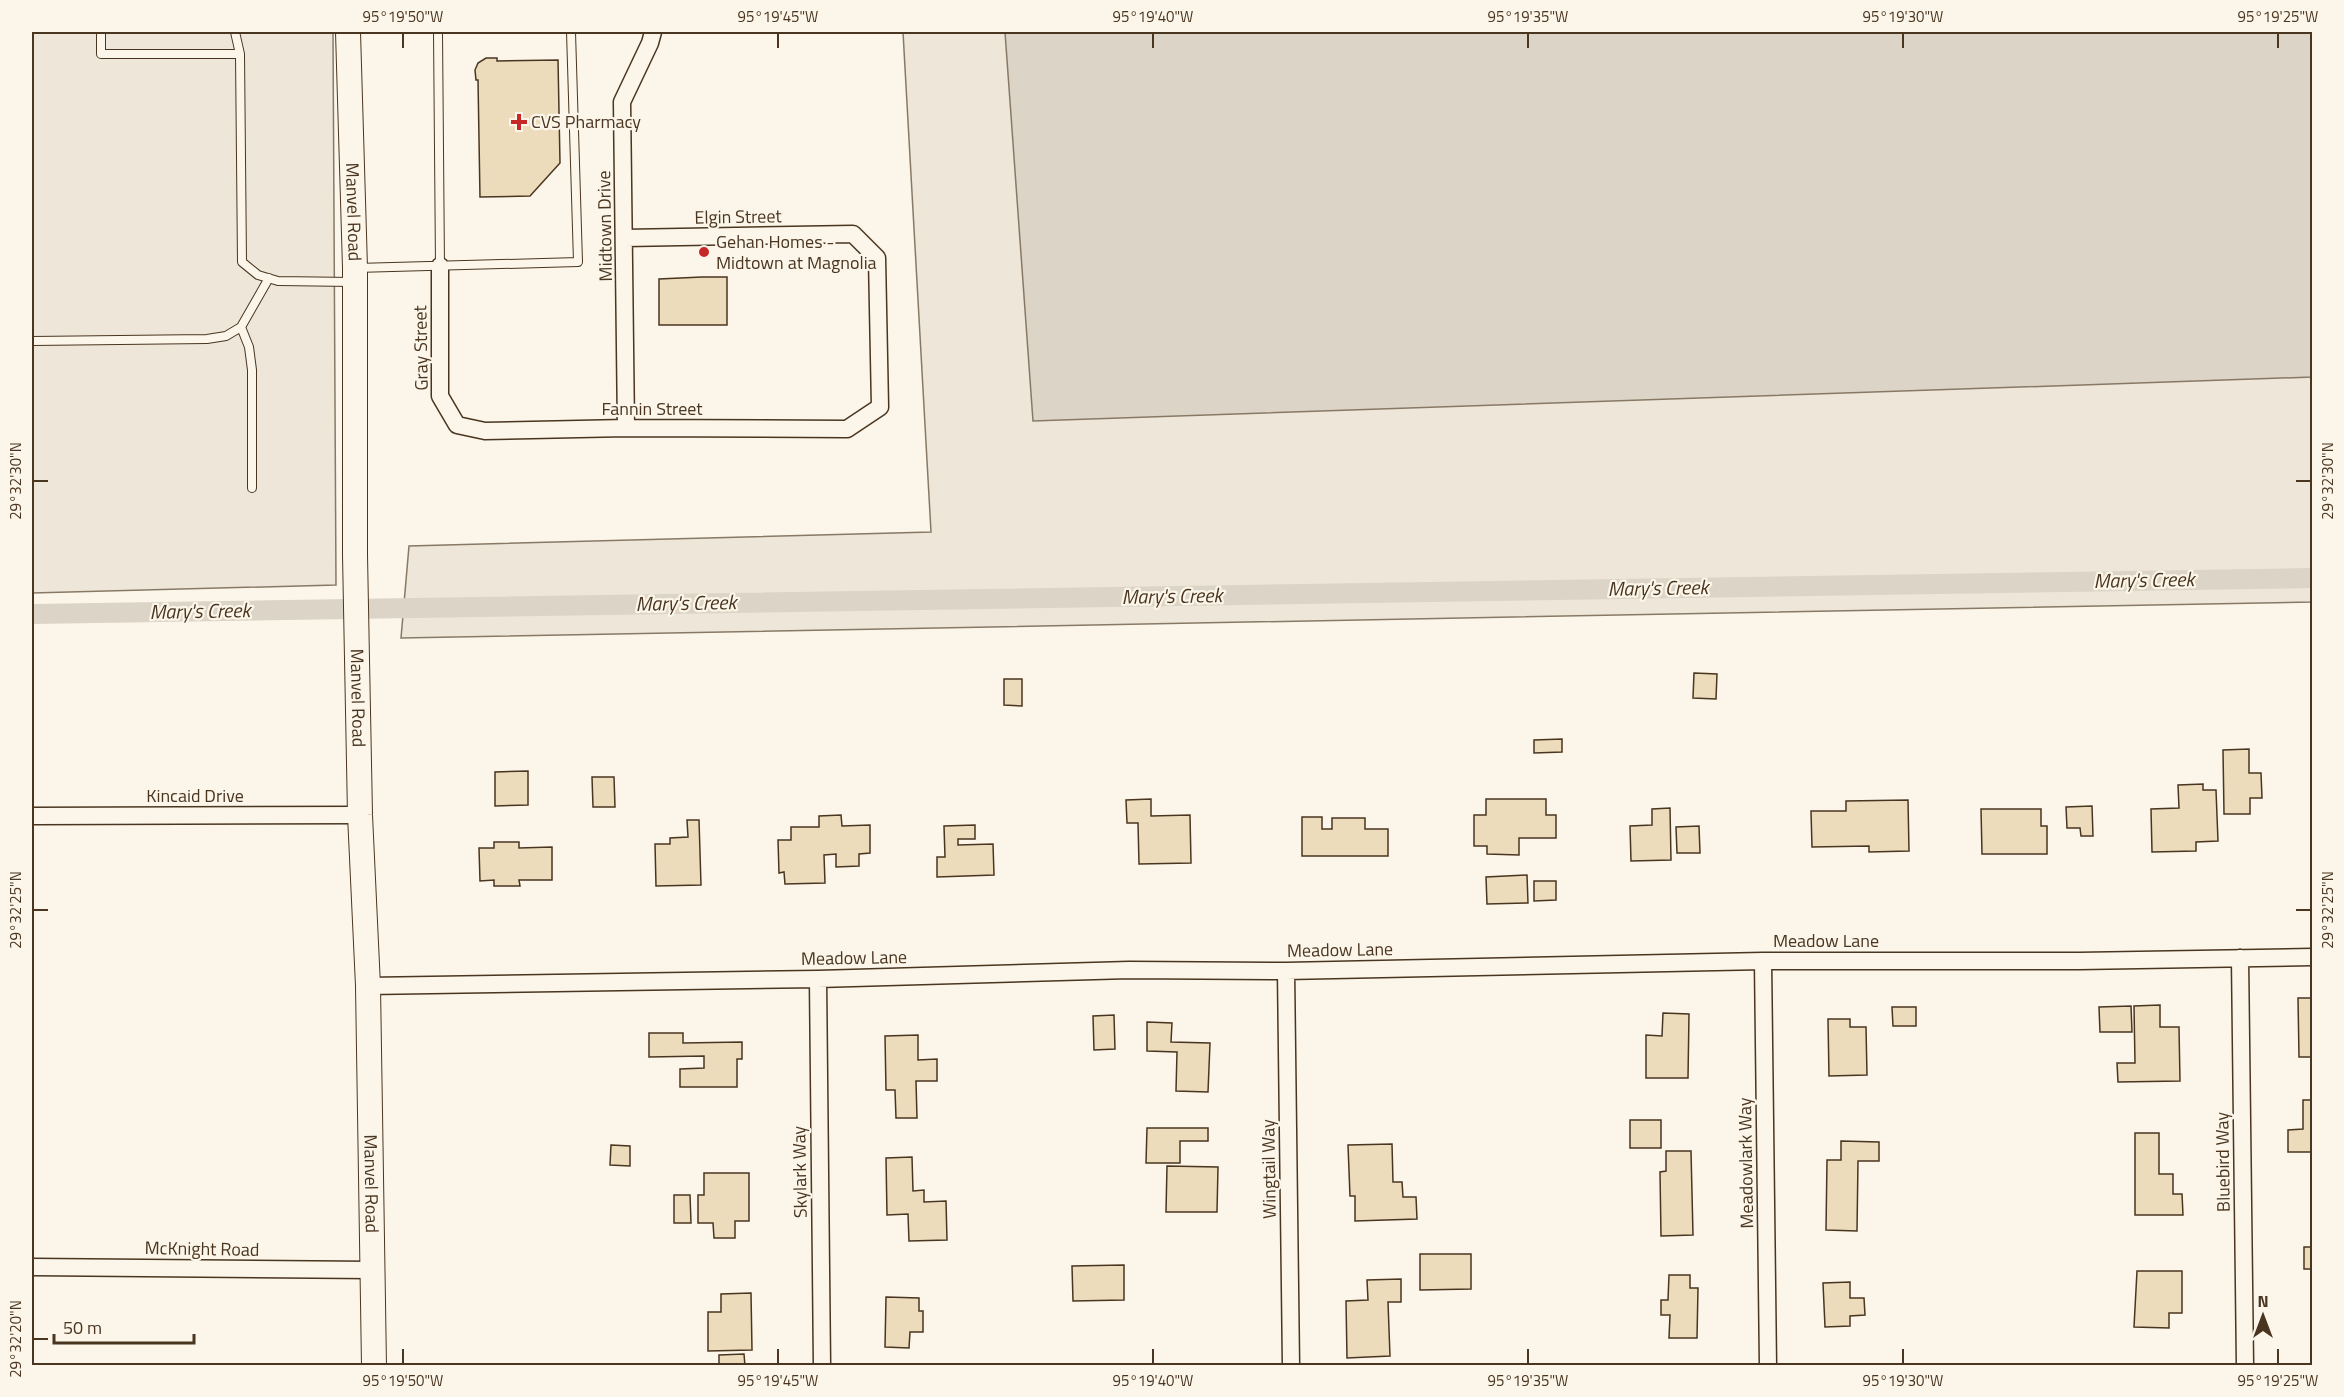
<svg xmlns="http://www.w3.org/2000/svg" width="2344" height="1397" font-family="'Titillium Web',sans-serif">
	<style>
		.green { fill: #ede6d9; stroke: #887966; stroke-width: 1.5 }
		.water { fill: #dcd4c6; stroke: #887966; stroke-width: 1.5 }
		.lines { fill: none; stroke-linecap: round; stroke-linejoin: round }
		.canal { stroke: #dcd4c6; stroke-width: 20 }
		.building { fill: #ecdcbc; stroke: #4a3520; stroke-width: 1.5 }
		.service-casing { stroke: #4a3520; stroke-width: 10 }
		.minor-casing { stroke: #4a3520; stroke-width: 19 }
		.secondary-casing { stroke: #4a3520; stroke-width: 26 }
		.service { stroke: #fbf6e9; stroke-width: 8 }
		.minor { stroke: #fbf6e9; stroke-width: 16 }
		.secondary { stroke: #fbf6e9; stroke-width: 24 }
		.ticks { fill: none; stroke: #4a3520; stroke-width: 2 }
		.poi-dot { fill: #c62828; stroke: #fbf6e9; stroke-width: 2 }
		.labels { text-anchor: middle; stroke-width: 4.5; stroke-linejoin: round; paint-order: stroke }
		.poi-label { font-size: 18px; fill: #4a3520; stroke: #fbf6e9; text-anchor: start }
		.street-label { font-size: 18px; fill: #4a3520; stroke: #fbf6e9 }
		.water-label { font-size: 20px; font-style: italic; fill: #4a3520; stroke: #fbf6e9 }
		.neatline { fill: none; stroke: #4a3520; stroke-width: 2 }
		.ticks-label { font-size: 15px; text-anchor: middle; fill: #4a3520 }
	</style>
	<rect width="100%" height="100%" fill="#fbf6e9"/>
	<path class="green" d="M32,32H333L336,585L32,593Z
		M903,32H2312V602L401,638L409,546L931,532Z"/>
	<path class="water" d="M1005,32H2312V377L1033,421Z"/>
	<g class="lines">
		<path class="canal" d="M32,614L2312,578"/>
	</g>
	<path class="building" d="M486,58H497V61L558,60L560,163L530,196L480,197L478,80H476L475,70L478,63Z
		M702,277H727V325H659V279Z
		M1694,673L1717,674L1716,699L1693,698Z
		M1004,679H1022V706L1004,705Z
		M1562,739V752L1534,753V740Z
		M2249,749V773H2261L2262,798H2250V814H2224L2223,750Z
		M528,771V805L495,806V772Z
		M592,777H614L615,807H593Z
		M2203,784V790H2216L2218,841L2196,842V851L2152,852L2151,809L2179,808L2178,785Z
		M1151,799V816L1190,815L1191,863L1139,864L1138,823H1127L1126,800Z
		M1486,799H1546V815H1556V838H1519V855L1487,854V846H1474V815H1486Z
		M1908,800L1909,851L1869,852V846L1812,847L1811,811H1846V801Z
		M2092,806L2093,836H2081L2080,828H2067L2066,807Z
		M1670,808L1671,860L1631,861L1630,826L1652,825V809Z
		M1981,809H2041V826H2047V854H1982Z
		M841,815L842,826L870,825V853L859,854V866L836,867V854L824,855L825,883L785,884L784,872L779,873L778,840H791V827H819V816Z
		M1302,817H1322V829H1332V818H1365V829H1388V856H1302Z
		M687,820H699L701,885L656,886L655,844H670V838L688,837Z
		M975,825V839H958V845L993,844L994,875L937,877V857H945L944,826Z
		M1699,826L1700,853H1677L1676,827Z
		M494,842H519V848L552,847V880H519L520,886H494V880L480,881L479,848H494Z
		M1527,875L1528,903L1487,904L1486,877Z
		M1534,881H1556V900L1534,901Z
		M2298,998H2312V1057H2299Z
		M2160,1005V1027H2179L2180,1081L2118,1082L2117,1063H2135L2134,1006Z
		M2131,1006L2132,1032H2100L2099,1007Z
		M1892,1007H1916V1026H1893Z
		M1663,1013L1689,1014L1688,1078H1646V1035L1662,1036Z
		M1114,1015L1115,1049L1094,1050L1093,1016Z
		M1828,1019H1850V1027H1866L1867,1075L1829,1076Z
		M1147,1022L1172,1023L1171,1042L1210,1043L1208,1092L1176,1091L1177,1052L1147,1051Z
		M649,1033H683V1043L742,1042V1059H737V1087H680V1069L704,1068V1056L649,1057Z
		M918,1035V1060L937,1059V1081H916L917,1118H896L895,1090H886L885,1036Z
		M2303,1100H2312V1152H2288V1130L2303,1129Z
		M1630,1120H1661V1148H1630Z
		M1147,1128H1208V1141H1180V1163H1146Z
		M2135,1133H2159V1174H2173V1194H2182L2183,1215H2135Z
		M1841,1141L1879,1142V1161H1858L1857,1231L1826,1230L1827,1160H1841Z
		M1392,1144L1393,1182H1402L1403,1197H1416L1417,1219L1355,1221V1196H1350L1348,1145Z
		M611,1145L630,1146V1166L610,1165Z
		M1666,1151H1691L1693,1235L1661,1236L1660,1172L1666,1171Z
		M912,1157L913,1191L924,1190V1202L946,1201L947,1240L909,1241L908,1214L887,1215L886,1158Z
		M1167,1166L1218,1167L1217,1212H1166Z
		M704,1173H749V1221H735V1238H714L713,1223H698V1195H704Z
		M674,1195H690L691,1223H674Z
		M2304,1247H2312V1269H2304Z
		M1420,1254H1471V1289L1420,1290Z
		M1124,1265V1300L1073,1301L1072,1266Z
		M2137,1271H2182V1313H2169V1328L2134,1327Z
		M1669,1275H1690V1288H1698L1697,1338H1669L1670,1315H1661V1300H1668Z
		M1401,1279V1302H1388L1390,1356L1347,1358L1346,1301L1368,1300L1367,1280Z
		M1850,1282V1298H1864L1865,1315L1850,1316V1326L1825,1327L1823,1283Z
		M751,1293L752,1350L708,1351V1312H721V1294Z
		M886,1297L919,1298V1311H923V1332H910L909,1348L885,1347Z
		M744,1354L745,1366H719V1355Z"/>
	<g class="lines">
		<g class="service-casing">
			<path id="service" d="M101,32V54H240L242,262L258,275L278,281L352,282
				M235,32L240,54
				M438,32L440,266
				M356,268L578,262L571,32
				M241,327L249,347L252,370V488
				M32,341L207,339L226,336L241,327L269,278"/>
		</g>
		<g class="minor-casing">
			<path id="minor" d="M440,266V396L457,425L485,431L626,428L847,429L880,407L877,258L853,234L625,238
				M626,428L622,102L650,43L653,32
				M32,816L360,815
				M2240,958L2245,1366
				M1763,961L1768,1366
				M1286,971L1291,1366
				M818,979L822,1366
				M368,986L818,979L1129,970L1286,971L1763,961H2079L2312,957
				M32,1267L373,1270"/>
		</g>
		<g class="secondary-casing">
			<g id="secondary">
				<path id="s1" d="M348,32L355,268V555L360,815L368,986L374,1366"/>
			</g>
		</g>
		<use href="#service" class="service"/>
		<use href="#minor" class="minor"/>
		<use href="#secondary" class="secondary"/>
	</g>
	<path class="ticks" d="M403,33V48M778,33V48M1153,33V48M1528,33V48M1903,33V48M2278,33V48M33,481H48M2296,481H2311M33,910H48M2296,910H2311M33,1339H48M403,1349V1364M778,1349V1364M1153,1349V1364M1528,1349V1364M1903,1349V1364M2278,1349V1364"/>
	<g class="poi-dot">
		<path d="M516 113h6v6h6v6h-6v6h-6v-6h-6v-6h6z"/>
		<circle cx="704" cy="252" r="6"/>
	</g>
	<g class="labels">
		<g class="poi-label">
			<text x="531" y="128">CVS Pharmacy</text>
			<text x="716" y="248">Gehan Homes -<tspan x="716" dy="21">Midtown at Magnolia</tspan></text>
		</g>
		<g class="street-label">
			<text dy="6" stroke="none"><textPath href="#s1" startOffset="180">Manvel Road</textPath></text>
			<text transform="translate(738 217) rotate(-1)" y="6">Elgin Street</text>
			<text transform="translate(605 226) rotate(-91)" y="6">Midtown Drive</text>
			<text transform="translate(421 348) rotate(-91)" y="6">Gray Street</text>
			<text x="652" y="415">Fannin Street</text>
			<text dy="6" stroke="none"><textPath href="#s1" startOffset="666">Manvel Road</textPath></text>
			<text x="195" y="802">Kincaid Drive</text>
			<text x="1826" y="947">Meadow Lane</text>
			<text transform="translate(1340 950) rotate(-1)" y="6">Meadow Lane</text>
			<text transform="translate(854 958) rotate(-1)" y="6">Meadow Lane</text>
			<text transform="translate(2223 1162) rotate(-91)" y="6">Bluebird Way</text>
			<text transform="translate(1746 1163) rotate(-91)" y="6">Meadowlark Way</text>
			<text transform="translate(1269 1169) rotate(-91)" y="6">Wingtail Way</text>
			<text transform="translate(800 1172) rotate(-91)" y="6">Skylark Way</text>
			<text dy="6" stroke="none"><textPath href="#s1" startOffset="1152">Manvel Road</textPath></text>
			<text transform="translate(202 1249) rotate(1)" y="6">McKnight Road</text>
		</g>
		<g class="water-label">
			<text transform="translate(2144 580) rotate(-1)" y="7">Mary's Creek</text>
			<text transform="translate(1658 588) rotate(-1)" y="7">Mary's Creek</text>
			<text transform="translate(1172 596) rotate(-1)" y="7">Mary's Creek</text>
			<text transform="translate(686 603) rotate(-1)" y="7">Mary's Creek</text>
			<text transform="translate(200 611) rotate(-1)" y="7">Mary's Creek</text>
		</g>
	</g>
	<rect width="2344" height="1397" fill="none" stroke="#fbf6e9" stroke-width="66"/>
	<g transform="translate(2263 1316)" stroke="#fbf6e9" stroke-width="4.5" paint-order="stroke">
	<path d="M0-4.5L10 22L0 15L-10 22Z" fill="#4a3520"/>
	<text y="-9" font-size="16" font-weight="bold" text-anchor="middle" fill="#4a3520">N</text>
	</g>
	<path d="M54 1334v9h140v-9" fill="none" stroke="#4a3520" stroke-width="3"/>
	<text x="63" y="1334" font-size="18" fill="#4a3520" stroke="#fbf6e9" stroke-width="4.5" paint-order="stroke">50 m</text>
	<rect x="33" y="33" width="2278" height="1331" class="neatline"/>
	<g class="ticks-label">
		<text x="403" y="22">95°19'50"W</text>
		<text x="778" y="22">95°19'45"W</text>
		<text x="1153" y="22">95°19'40"W</text>
		<text x="1528" y="22">95°19'35"W</text>
		<text x="1903" y="22">95°19'30"W</text>
		<text x="2278" y="22">95°19'25"W</text>
		<text transform="translate(16 481) rotate(-90)" y="5">29°32'30"N</text>
		<text transform="translate(2328 481) rotate(-90)" y="5">29°32'30"N</text>
		<text transform="translate(16 910) rotate(-90)" y="5">29°32'25"N</text>
		<text transform="translate(2328 910) rotate(-90)" y="5">29°32'25"N</text>
		<text transform="translate(16 1339) rotate(-90)" y="5">29°32'20"N</text>
		<text x="403" y="1386">95°19'50"W</text>
		<text x="778" y="1386">95°19'45"W</text>
		<text x="1153" y="1386">95°19'40"W</text>
		<text x="1528" y="1386">95°19'35"W</text>
		<text x="1903" y="1386">95°19'30"W</text>
		<text x="2278" y="1386">95°19'25"W</text>
	</g>
</svg>
